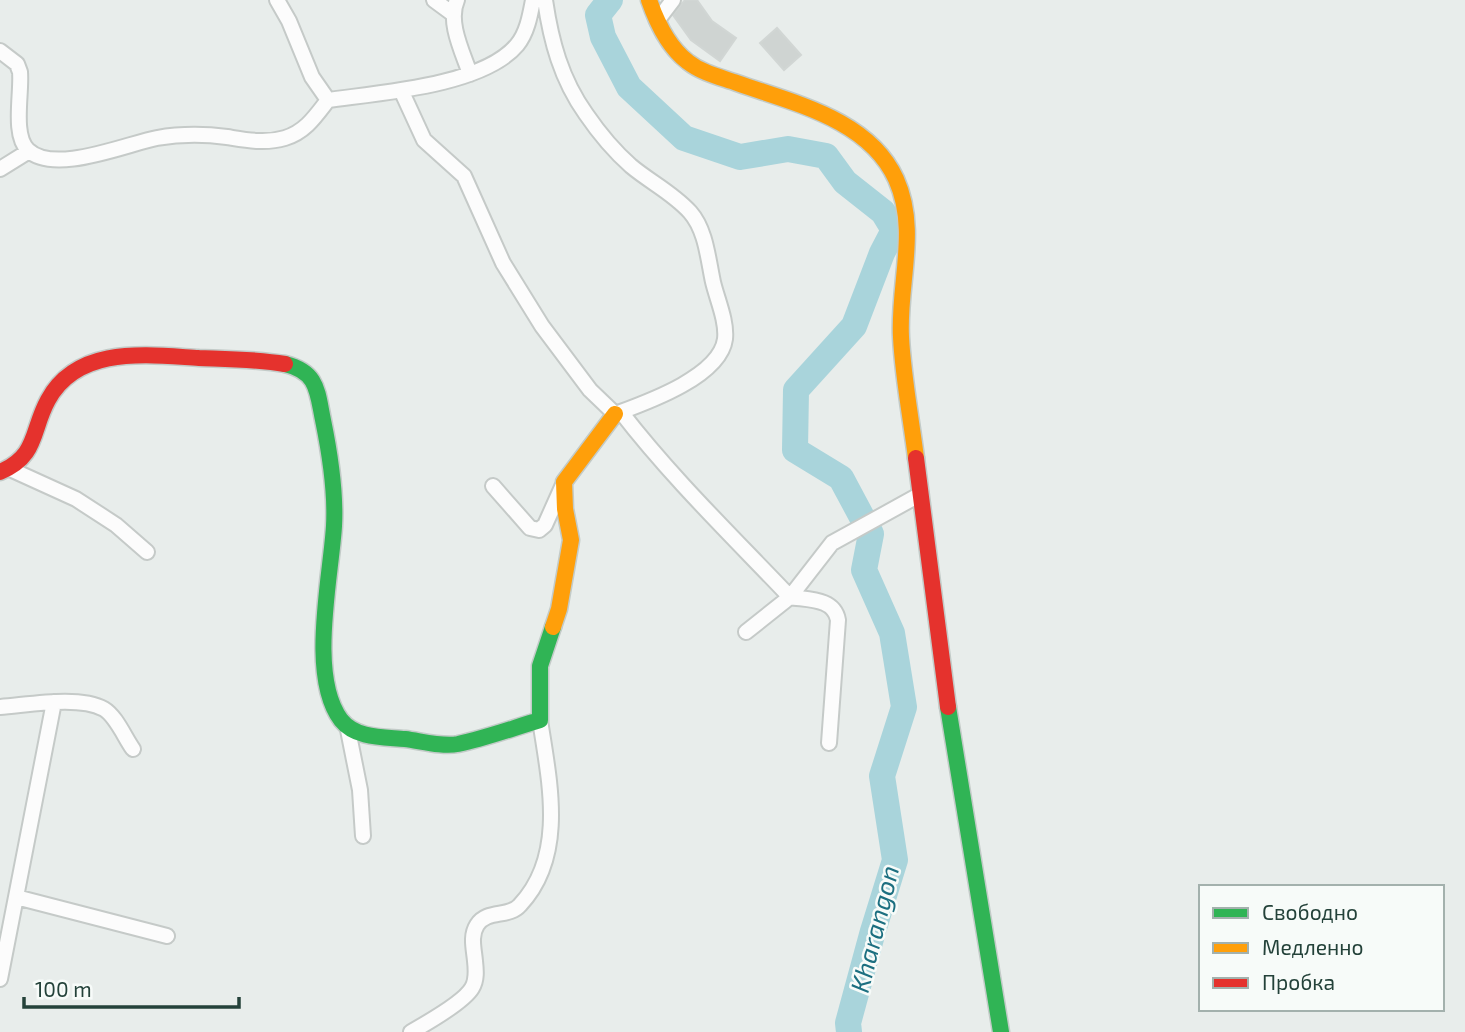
<svg xmlns="http://www.w3.org/2000/svg" width="1465" height="1032" font-family="'Exo 2',sans-serif">
	<style>
		.lines { fill: none; stroke-linecap: round; stroke-linejoin: round }
		.river { stroke: #a9d4db; stroke-width: 26 }
		.building { fill: #cfd4d2; stroke: #d1d6d4; stroke-width: 2 }
		.street-casing { stroke: #c5cac8; stroke-width: 18 }
		.fast-casing { stroke: #c3cbc8; stroke-width: 19 }
		.slow-casing { stroke: #c3cbc8; stroke-width: 19 }
		.jam-casing { stroke: #c3cbc8; stroke-width: 19 }
		.street { stroke: #fcfcfc; stroke-width: 14 }
		.fast { stroke: #30b455; stroke-width: 16 }
		.slow { stroke: #ff9f0a; stroke-width: 16 }
		.jam { stroke: #e5322d; stroke-width: 16 }
		.labels { text-anchor: middle; stroke-width: 5; stroke-linejoin: round; paint-order: stroke }
		.water-label { font-size: 26px; font-style: italic; fill: #1c6f80; stroke: #f7fbf9 }
	</style>
	<rect width="100%" height="100%" fill="#e8edeb"/>
	<g class="lines">
		<path class="river" d="M610,0L598,15L603,37L629,87L684,138L740,157L788,149L826,156L845,182L883,212L894,230L882,253L854,326L796,390L795,450L841,478L871,534L864,570L892,633L904,707L882,776L895,860L873,931L848,1023L849,1032"/>
	</g>
	<path class="building" d="M685,0H697L712,21L736,38L720,61L691,40L673,15Z
		M777,28L801,55L784,70L760,43Z"/>
	<g class="lines">
		<g class="street-casing">
			<path id="street" d="M277,0L289,21L312,77L328,100
				M434,0L453,14
				M457,0C447,22 463,53 470,74
				M657,21L673,0
				M0,51L17,64L20,72C22,93 12,135 28,150C54,175 126,144 157,138C180,134 204,134 227,137C246,140 265,144 285,138C305,132 315,117 328,100C378,93 483,86 517,45C527,33 530,16 533,0
				M401,90L424,140L464,176L503,263L542,326L590,390L615,414C645,403 720,377 725,339C727,321 717,299 713,282C708,259 706,230 690,212C673,193 650,182 631,166C614,151 599,133 586,114C561,79 551,41 545,0
				M0,169L29,151
				M621,412C672,478 732,536 790,597L832,543L921,494
				M10,469L76,499L116,525L147,552
				M493,486L530,528L539,530L545,525L562,487
				M746,632L790,597C808,600 834,598 838,620L829,743
				M0,707C28,705 79,695 104,709C116,716 125,738 133,749
				M348,730L360,790L363,836
				M16,897L167,936
				M0,979L54,702
				M411,1032C427,1023 464,1002 472,988C477,980 476,970 475,961C474,949 470,936 477,925C487,909 509,918 520,905C567,855 549,780 540,720"/>
		</g>
		<g class="fast-casing">
			<path id="fast" d="M285,364C318,372 317,391 323,420C330,454 336,490 334,526C331,577 308,676 341,720C356,739 384,737 405,739C421,741 442,747 458,744C486,738 513,728 540,720V666L553,627
				M948,707L1001,1032"/>
		</g>
		<g class="slow-casing">
			<path id="slow" d="M649,0C657,23 668,47 688,62C702,73 720,77 737,83C793,103 869,119 896,179C919,230 898,284 901,337C903,377 911,418 916,458
				M553,627L559,609L571,540L565,509L564,482L615,414"/>
		</g>
		<g class="jam-casing">
			<path id="jam" d="M916,458L948,707
				M0,472C38,456 31,431 48,400C78,345 147,355 199,358C228,359 256,359 285,364"/>
		</g>
		<use href="#street" class="street"/>
		<use href="#fast" class="fast"/>
		<use href="#slow" class="slow"/>
		<use href="#jam" class="jam"/>
	</g>
	<g class="labels">
		<g class="water-label">
			<text transform="translate(875 929) rotate(-76)" y="9">Kharangon</text>
		</g>
	</g>
	<rect x="1199" y="885" width="245" height="126" fill="#f7fbf9" stroke="#a3b1ad" stroke-width="2"/>
	<rect x="1213" y="908" width="35" height="10" fill="#30b455" stroke="#a3b1ad" stroke-width="2"/>
	<text x="1262" y="920" font-size="21" fill="#24423a">Свободно</text>
	<rect x="1213" y="943" width="35" height="10" fill="#ff9f0a" stroke="#a3b1ad" stroke-width="2"/>
	<text x="1262" y="955" font-size="21" fill="#24423a">Медленно</text>
	<rect x="1213" y="978" width="35" height="10" fill="#e5322d" stroke="#a3b1ad" stroke-width="2"/>
	<text x="1262" y="990" font-size="21" fill="#24423a">Пробка</text>
	<path d="M24 997v10h215v-10" fill="none" stroke="#24423a" stroke-width="3.5"/>
	<text x="35" y="997" font-size="21" fill="#24423a" stroke="#f7fbf9" stroke-width="5" paint-order="stroke">100 m</text>
</svg>
